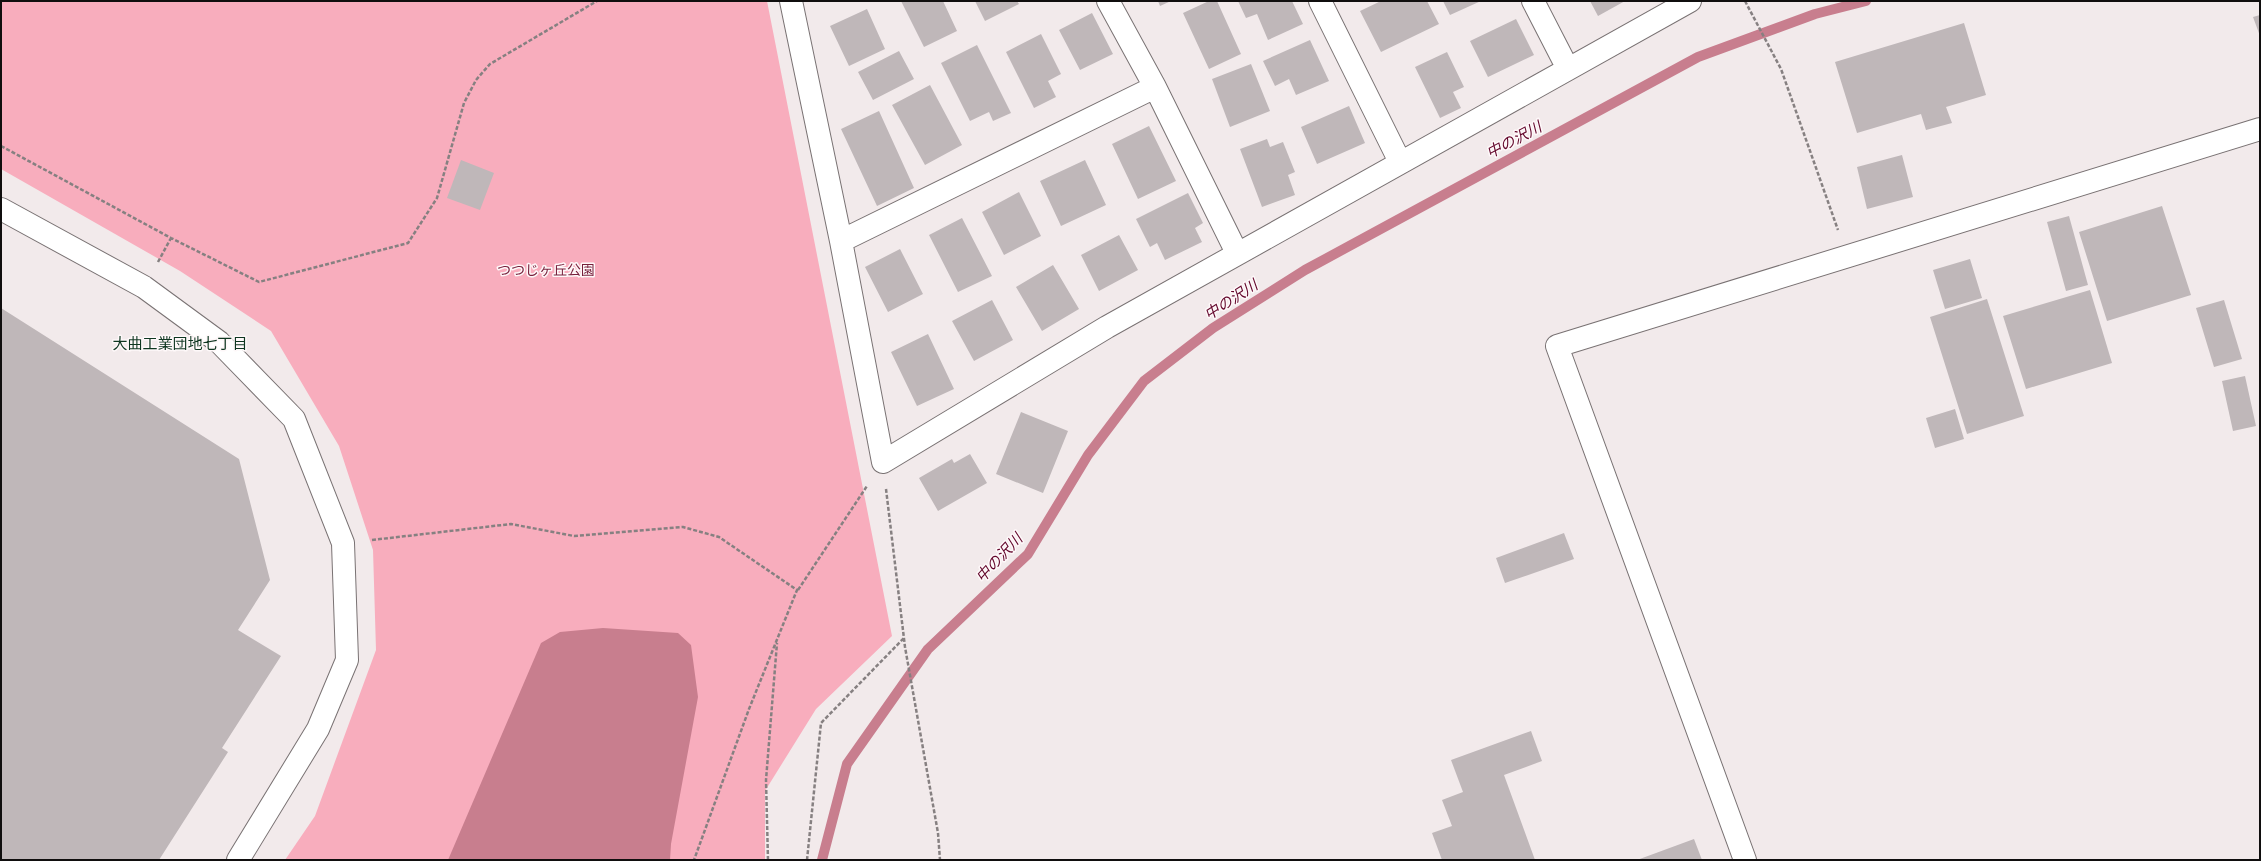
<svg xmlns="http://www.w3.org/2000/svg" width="2261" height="861" font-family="Rubik,'Noto Sans JP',sans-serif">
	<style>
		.green { fill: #f8adbd }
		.water { fill: #c87e8e }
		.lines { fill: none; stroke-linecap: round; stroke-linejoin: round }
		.stream { stroke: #c87e8e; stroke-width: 10 }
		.building { fill: #bfb7b9 }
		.minor-casing { stroke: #797273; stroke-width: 24 }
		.tertiary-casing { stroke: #797273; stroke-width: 24 }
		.path { stroke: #868081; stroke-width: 2.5; stroke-dasharray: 4 2; stroke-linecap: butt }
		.minor { stroke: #fff; stroke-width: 22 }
		.tertiary { stroke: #fff; stroke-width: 22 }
		.labels { text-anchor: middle; stroke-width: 3; stroke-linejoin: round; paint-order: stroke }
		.park-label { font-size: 14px; fill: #771f3b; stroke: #fef8f9 }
		.water-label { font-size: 15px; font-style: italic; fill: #62052a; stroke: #fef8f9 }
		.neighbourhood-label { font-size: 15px; fill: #0e3620; stroke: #fef8f9 }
	</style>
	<rect width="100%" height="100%" fill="#f2eaeb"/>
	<path class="green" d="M1,1H767L892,636L816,709L765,791V860H285L315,816L376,650L373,550L339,446L271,331L180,271L1,169Z"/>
	<path class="water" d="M603,628L678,633L691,645L698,697L671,844L670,860H448L541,643L560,632Z"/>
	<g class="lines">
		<path class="stream" d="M822,860L847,764L928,649L1028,554L1088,455L1144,381L1213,328L1305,270L1698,57L1815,14L1866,1"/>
	</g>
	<path class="building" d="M901,1H943L957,31L924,47Z
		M975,1H1017L1019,4L985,21Z
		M1158,1H1171L1160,6Z
		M1209,1H1217L1241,54L1209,69L1183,13Z
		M1238,1H1292L1303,24L1268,40L1257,14L1246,18Z
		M1381,1H1427L1439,24L1381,52L1360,11Z
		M1443,1H1481L1450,15Z
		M1590,1H1625L1598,16Z
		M867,9L885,49L849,66L830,26Z
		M1092,13L1113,54L1080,70L1059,30Z
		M2260,15V36L2253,17Z
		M1516,19L1534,55L1488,77L1470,41Z
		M1964,23L1986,95L1946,107L1952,123L1926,130L1921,114L1857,133L1835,62Z
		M1041,34L1061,74L1048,81L1056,97L1034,108L1006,52Z
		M1310,40L1329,81L1296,95L1289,79L1275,86L1263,61Z
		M977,45L1011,113L993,121L989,112L970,121L941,63Z
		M899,51L914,79L873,100L858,72Z
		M1447,52L1464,87L1453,92L1461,108L1440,118L1415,67Z
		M1251,64L1270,111L1230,127L1212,79Z
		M930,85L962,145L925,165L892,105Z
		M1349,106L1365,143L1317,164L1301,127Z
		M879,111L914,188L877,206L841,129Z
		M1149,126L1176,181L1138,199L1112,144Z
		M1267,139L1270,147L1283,142L1295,172L1288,175L1295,195L1262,207L1240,149Z
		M1902,155L1913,197L1867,209L1857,167Z
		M461,160L494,173L480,210L447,198Z
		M1085,160L1106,205L1061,226L1040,181Z
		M1019,192L1041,236L1004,255L982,212Z
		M1188,193L1203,223L1195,228L1202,242L1165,260L1157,243L1150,247L1136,219Z
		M2162,206L2191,295L2107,321L2079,232Z
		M2069,216L2088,285L2066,291L2047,222Z
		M962,218L992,276L958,292L929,235Z
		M1119,235L1138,270L1099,291L1081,255Z
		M900,249L923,294L888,312L865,267Z
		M1970,259L1982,298L1945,309L1933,270Z
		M1053,265L1079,309L1042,331L1016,287Z
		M2090,290L2112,363L2026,389L2003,316Z
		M1987,299L2024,416L1967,434L1930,317Z
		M992,300L1013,340L974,361L952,321Z
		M2224,300L2242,359L2214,367L2196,308Z
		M1,308L239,459L270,580L238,630L281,656L222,748L228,752L159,860H1Z
		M928,334L954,389L917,406L891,352Z
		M2245,376L2256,426L2233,431L2222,381Z
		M1955,409L1964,439L1935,448L1926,418Z
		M1021,412L1068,431L1043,493L996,474Z
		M970,454L987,483L938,511L919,478L952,459L954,463Z
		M1564,533L1574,559L1505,583L1496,558Z
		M1531,731L1542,761L1504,775L1535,860H1442L1432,833L1452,826L1442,800L1463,792L1451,760Z
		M1694,839L1702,860H1637Z"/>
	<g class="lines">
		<g class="minor-casing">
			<path id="minor" d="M791,1L841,241L883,462L1107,327L1690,1
				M1108,1L1155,87L1237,253
				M1320,1L1400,162
				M1533,1L1568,69
				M841,241L1155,87
				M1745,860L1557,346L2260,129"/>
		</g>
		<g class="tertiary-casing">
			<path id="tertiary" d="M1,209L144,287L219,342L294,419L343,543L347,660L318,729L238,860"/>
		</g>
		<path class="path" d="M1745,1L1781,69L1838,230
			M1,146L171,238L259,282L408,243L437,198L464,103L476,80L490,64L597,1
			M158,262L171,238
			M886,489L905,647L938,833L940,860
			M372,540L511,524L574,536L683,527L719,537L797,590L749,709L694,860
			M798,590L867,486
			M768,860L766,780L777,643
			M807,860L821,723L904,638"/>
		<use href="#minor" class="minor"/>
		<use href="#tertiary" class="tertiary"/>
	</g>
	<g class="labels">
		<g class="park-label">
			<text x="546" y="275">つつじヶ丘公園</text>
		</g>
		<g class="water-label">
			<text transform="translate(1514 140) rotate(-28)" y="5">中の沢川</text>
			<text transform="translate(1231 300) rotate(-33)" y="5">中の沢川</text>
			<text transform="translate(999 558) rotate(-47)" y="5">中の沢川</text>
		</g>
		<g class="neighbourhood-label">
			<text x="180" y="349">大曲工業団地七丁目</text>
		</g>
	</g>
	<rect width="2261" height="861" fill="none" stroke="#100e0e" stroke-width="4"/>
</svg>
